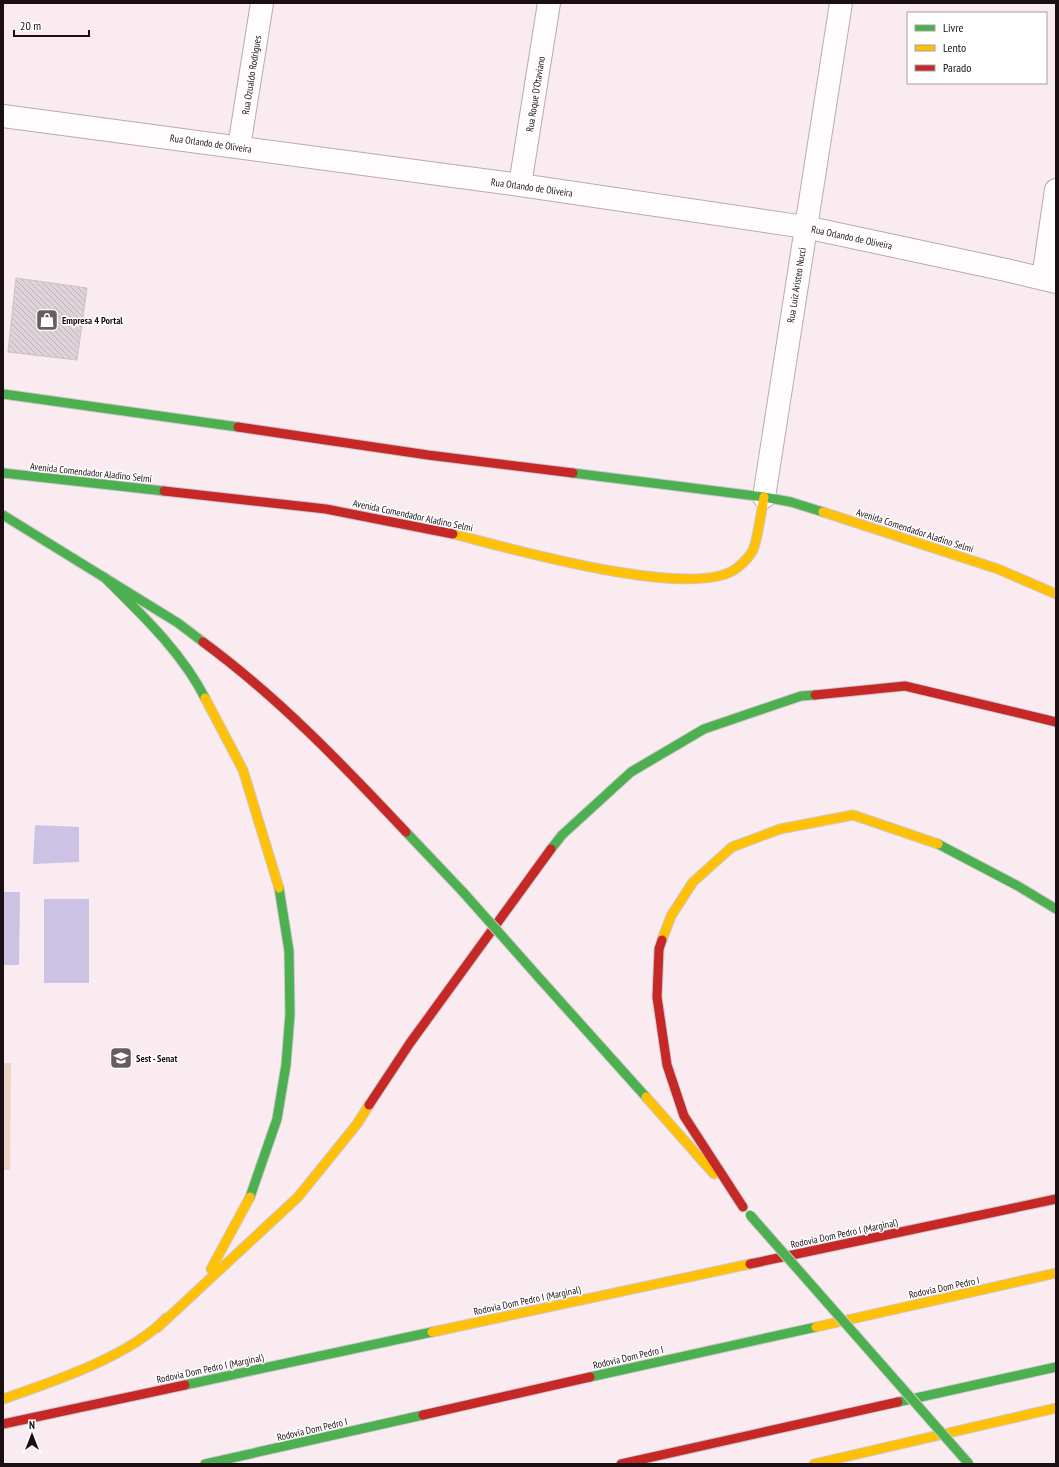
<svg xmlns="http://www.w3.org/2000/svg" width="1059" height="1467" font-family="'PT Sans Narrow',sans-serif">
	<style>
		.pitch { fill: #ebd5c7 }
		.water { fill: #cbc2e4 }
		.building { fill: url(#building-back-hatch); stroke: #cdc2c8 }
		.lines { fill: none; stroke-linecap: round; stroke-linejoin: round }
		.street-casing { stroke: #b8abaf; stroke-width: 24 }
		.fast-casing { stroke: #cfc8ca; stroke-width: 11 }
		.slow-casing { stroke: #cfc8ca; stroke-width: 11 }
		.jam-casing { stroke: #cfc8ca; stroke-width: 11 }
		.street { stroke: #fefcfd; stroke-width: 22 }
		.fast { stroke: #4caf50; stroke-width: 9 }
		.slow { stroke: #ffc107; stroke-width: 9 }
		.jam { stroke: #c62828; stroke-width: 9 }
		.fast-bridge-casing { stroke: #cfc8ca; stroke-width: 11; stroke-linecap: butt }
		.fast-bridge { stroke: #4caf50; stroke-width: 9 }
		.labels { text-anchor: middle; stroke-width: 3; stroke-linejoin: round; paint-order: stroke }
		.street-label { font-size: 10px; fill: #1c0f13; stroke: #fff }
		.poi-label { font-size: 10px; font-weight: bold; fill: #1c0f13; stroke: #fff; text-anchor: start }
	</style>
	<defs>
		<pattern id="building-back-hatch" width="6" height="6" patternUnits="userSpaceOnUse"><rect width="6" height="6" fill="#dfd3da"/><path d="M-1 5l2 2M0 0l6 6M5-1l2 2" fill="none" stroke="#bfb4ba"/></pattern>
	</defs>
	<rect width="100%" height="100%" fill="#f9ebef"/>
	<path class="pitch" d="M3,1063H11L10,1170H3Z"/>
	<path class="water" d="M35,825L79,827V862L33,864Z
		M3,892H20L19,965H3Z
		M44,899H89V983H44Z"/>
	<path class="building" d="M16,278L87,288L77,360L8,352Z"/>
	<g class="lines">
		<g class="street-casing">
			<path id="street" d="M3,116L520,185L805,227L1006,270L1056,282
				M239,147L262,3
				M520,185L549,3
				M1043,278L1056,190
				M764,497L841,3"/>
		</g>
		<g class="fast-casing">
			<path id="fast" d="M3,394L238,427
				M3,473L164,491
				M573,473L764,497L791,502L823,512
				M3,515L178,623L203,642
				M104,577C141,614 181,651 205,698
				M406,832L463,892
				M938,844L1018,886L1056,909
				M551,849L562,835L631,772L704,729L801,696L815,695
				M541,980L646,1097
				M250,1197L277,1119L286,1065L290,1014L289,951L279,888
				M590,1377L816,1327
				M185,1385L432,1332
				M898,1402L1056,1367
				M205,1464L423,1415"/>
		</g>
		<g class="slow-casing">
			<path id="slow" d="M823,512L998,569L1056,594
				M453,534C506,547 694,602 737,568C742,564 750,556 753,550C757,542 762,508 764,497
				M205,698L243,770L279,888
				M662,940L671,916L693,882L732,847L780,829L853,815L938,844
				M646,1097L714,1174
				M211,1269L250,1197
				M816,1327L1056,1273
				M157,1328L298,1197L357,1124L369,1105
				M432,1332L750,1264
				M3,1399C52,1382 131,1356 166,1318
				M814,1464L1056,1408"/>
		</g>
		<g class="jam-casing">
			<path id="jam" d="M238,427L428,455L573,473
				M164,491L326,509L453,534
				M203,642C278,697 343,765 406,832
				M815,695L905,686L1056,722
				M662,940L659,949L657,997L667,1065L684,1116L743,1207
				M369,1105L410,1043L551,849
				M750,1264L1056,1199
				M423,1415L590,1377
				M3,1424L185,1385
				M621,1464L898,1402"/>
		</g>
		<use href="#street" class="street"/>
		<use href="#fast" class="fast"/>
		<use href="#slow" class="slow"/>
		<use href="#jam" class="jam"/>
		<g class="fast-bridge-casing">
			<path id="fast-bridge" d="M463,892L541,980
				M750,1215L969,1464"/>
		</g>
		<use href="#fast-bridge" class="fast-bridge"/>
	</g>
	<defs>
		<g id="shop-square" transform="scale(1.15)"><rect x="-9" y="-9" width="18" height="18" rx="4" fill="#695c60" stroke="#fff"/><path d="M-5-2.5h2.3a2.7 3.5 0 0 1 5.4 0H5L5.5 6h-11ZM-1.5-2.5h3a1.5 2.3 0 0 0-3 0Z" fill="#fff"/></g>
		<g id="university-square" transform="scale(1.15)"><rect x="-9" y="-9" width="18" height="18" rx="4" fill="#695c60" stroke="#fff"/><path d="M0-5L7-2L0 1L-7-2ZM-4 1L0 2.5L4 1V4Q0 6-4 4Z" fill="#fff"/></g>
	</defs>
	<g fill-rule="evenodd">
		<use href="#shop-square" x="47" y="320"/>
		<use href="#university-square" x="121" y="1058"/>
	</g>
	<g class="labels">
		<g class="street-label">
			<text transform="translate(251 75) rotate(-81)" y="4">Rua Ozualdo Rodrigues</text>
			<text transform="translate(535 94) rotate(-81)" y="4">Rua Roque D'Otaviano</text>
			<text transform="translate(211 143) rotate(8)" y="4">Rua Orlando de Oliveira</text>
			<text transform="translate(532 187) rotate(8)" y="4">Rua Orlando de Oliveira</text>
			<text transform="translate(852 237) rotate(12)" y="4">Rua Orlando de Oliveira</text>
			<text transform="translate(796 285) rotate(-81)" y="4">Rua Luiz Aristeo Nucci</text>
			<text transform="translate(91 472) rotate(6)" y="4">Avenida Comendador Aladino Selmi</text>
			<text transform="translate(413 515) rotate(12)" y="4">Avenida Comendador Aladino Selmi</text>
			<text transform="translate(915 530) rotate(18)" y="4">Avenida Comendador Aladino Selmi</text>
			<text transform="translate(844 1233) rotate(-12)" y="4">Rodovia Dom Pedro I (Marginal)</text>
			<text transform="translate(944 1287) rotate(-12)" y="4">Rodovia Dom Pedro I</text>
			<text transform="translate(527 1300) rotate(-12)" y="4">Rodovia Dom Pedro I (Marginal)</text>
			<text transform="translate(628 1357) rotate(-13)" y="4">Rodovia Dom Pedro I</text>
			<text transform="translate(210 1368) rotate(-12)" y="4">Rodovia Dom Pedro I (Marginal)</text>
			<text transform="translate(312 1429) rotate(-13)" y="4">Rodovia Dom Pedro I</text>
		</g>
		<g class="poi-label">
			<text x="62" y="324">Empresa 4 Portal</text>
			<text x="136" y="1062">Sest - Senat</text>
		</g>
	</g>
	<rect width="1059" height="1467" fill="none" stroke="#1c0f13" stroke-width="8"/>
	<rect x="907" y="12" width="140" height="72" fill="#ffffff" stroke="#a49fa1"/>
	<rect x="915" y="25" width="20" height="6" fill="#4caf50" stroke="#a49fa1"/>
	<text x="943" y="32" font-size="12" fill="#1c0f13">Livre</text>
	<rect x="915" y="45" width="20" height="6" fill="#ffc107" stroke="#a49fa1"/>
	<text x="943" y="52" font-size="12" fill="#1c0f13">Lento</text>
	<rect x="915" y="65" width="20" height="6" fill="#c62828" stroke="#a49fa1"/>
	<text x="943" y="72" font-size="12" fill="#1c0f13">Parado</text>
	<g transform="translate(32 1435)" stroke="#ffffff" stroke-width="3" paint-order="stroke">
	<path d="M0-3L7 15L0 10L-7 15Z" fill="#1c0f13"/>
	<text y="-6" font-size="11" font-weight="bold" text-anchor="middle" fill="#1c0f13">N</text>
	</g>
	<path d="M14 30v6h75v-6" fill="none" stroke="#1c0f13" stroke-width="2"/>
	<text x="20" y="30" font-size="12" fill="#1c0f13" stroke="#ffffff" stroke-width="3" paint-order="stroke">20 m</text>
</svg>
